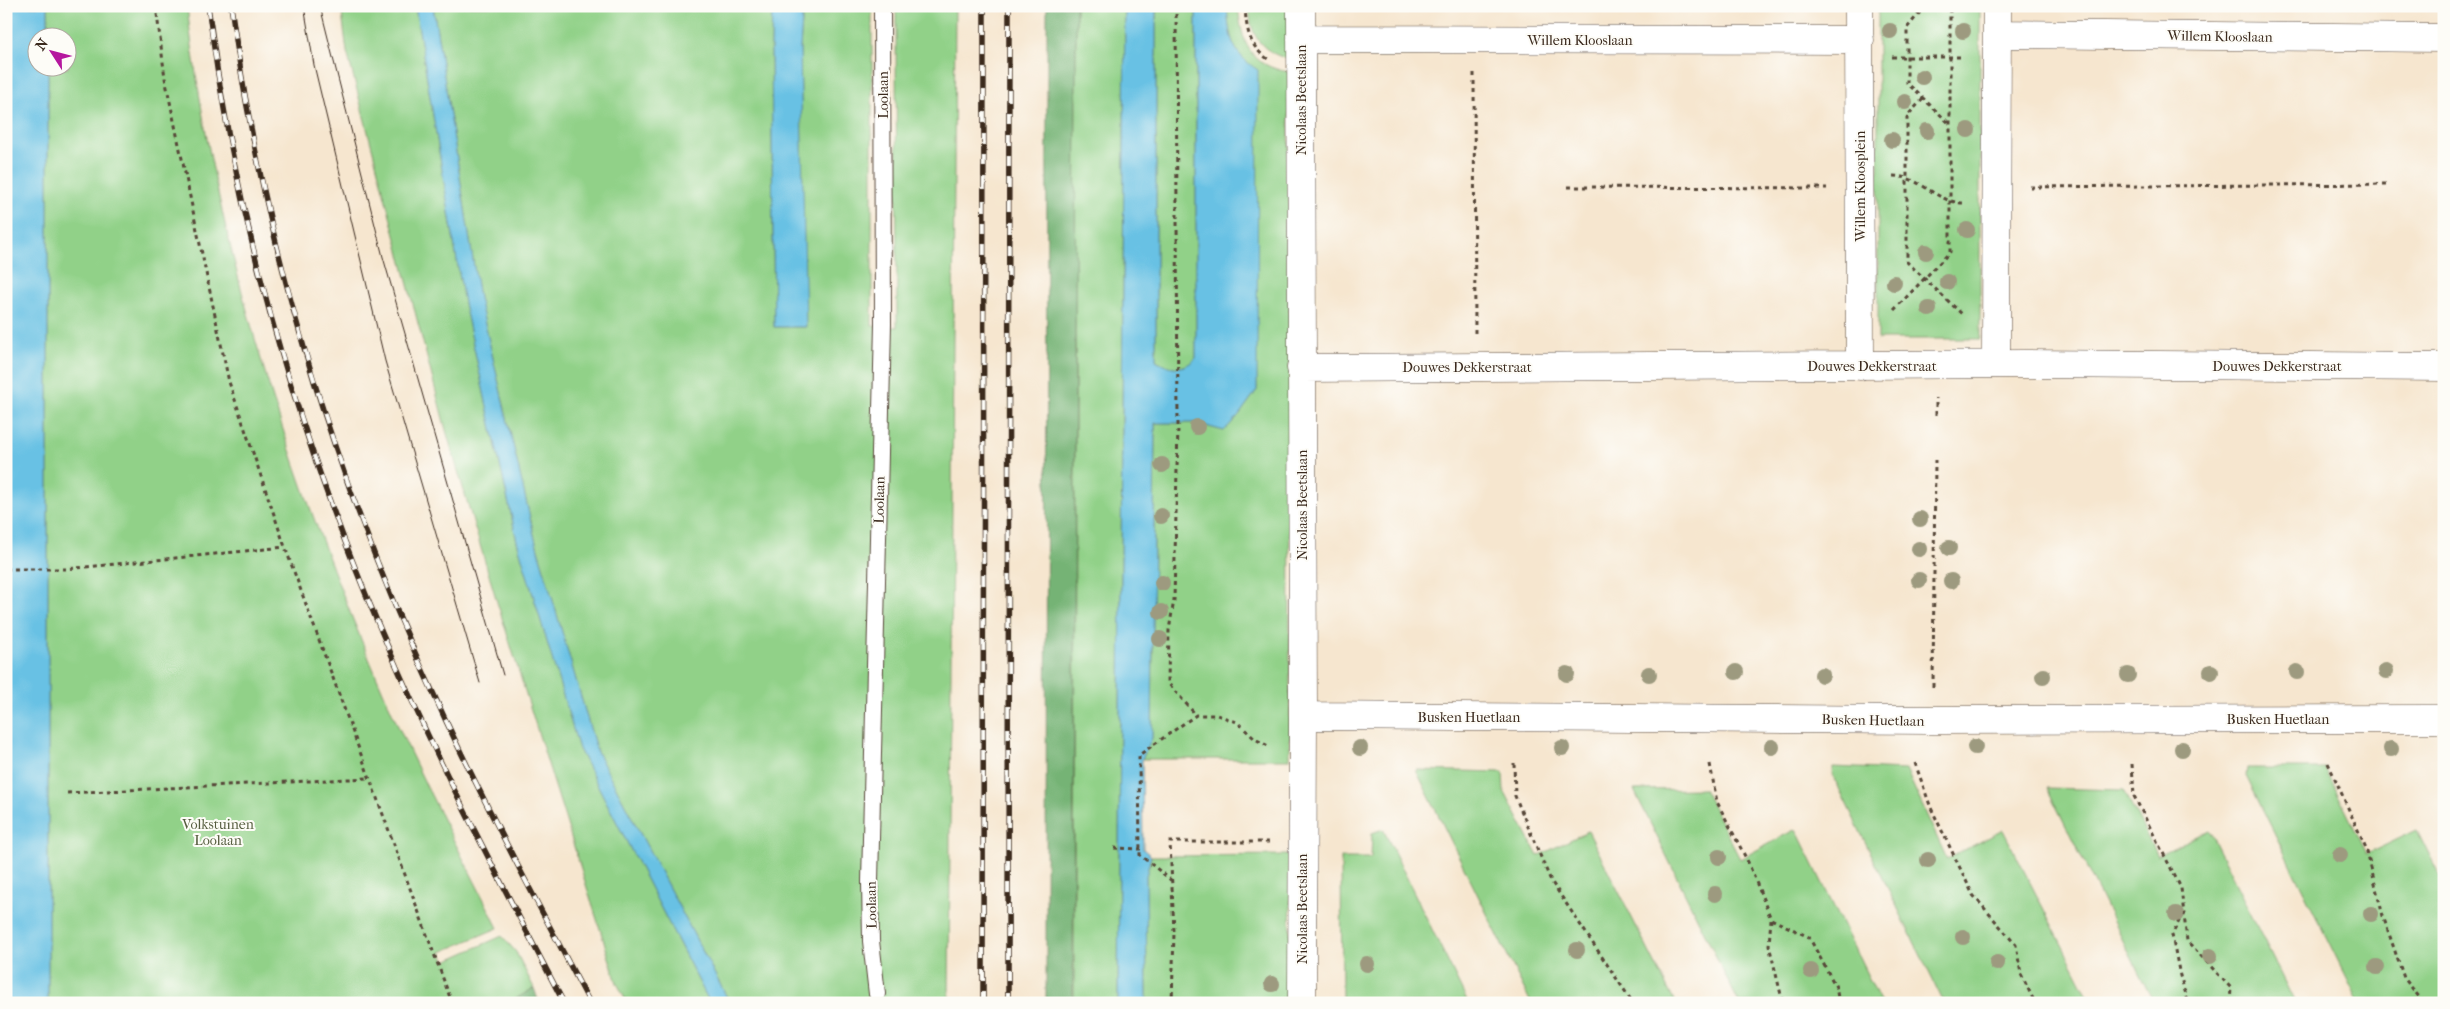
<svg xmlns="http://www.w3.org/2000/svg" width="2450" height="1009" font-family="'IM FELL French Canon',serif">
	<style>
		.green { fill: #91d188; stroke: #667e53 }
		.forest { fill: #74b374; stroke: #586e49 }
		.water { fill: #67c1e4; stroke: #517681 }
		.lines { fill: none; stroke-linecap: round; stroke-linejoin: round }
		.service-casing { stroke: #574639; stroke-width: 18 }
		.minor-casing { stroke: #574639; stroke-width: 29 }
		.path { stroke: #574639; stroke-width: 3; stroke-dasharray: 4 4; stroke-linecap: butt }
		.service { stroke: #fff; stroke-width: 16 }
		.minor { stroke: #fff; stroke-width: 28 }
		.tram { stroke: #3b2a1e; stroke-width: 1 }
		.rail-casing { stroke: #3b2a1e; stroke-width: 5.5 }
		.rail { stroke: #fdfcf7; stroke-width: 4; stroke-dasharray: 11; stroke-linecap: butt }
		.tree { fill: #9d9a7f }
		.labels { text-anchor: middle; stroke-width: 4; stroke-linejoin: round; paint-order: stroke }
		.street-label { font-size: 14px; fill: #3b2a1e; stroke: #fdfcf7 }
		.park-label { font-size: 14px; fill: #555c3e; stroke: #fdfcf7 }
	</style>
	<rect width="100%" height="100%" fill="#fdfcf7"/>
	<filter id="ink" filterUnits="userSpaceOnUse"><feTurbulence type="fractalNoise" baseFrequency=".02" numOctaves="2"/><feDisplacementMap in="SourceGraphic" scale="10" xChannelSelector="R" yChannelSelector="G"/><feConvolveMatrix kernelMatrix="1 2 1 2 8 2 1 2 1" color-interpolation-filters="sRGB"/></filter>
	<filter id="wash" filterUnits="userSpaceOnUse"><feTurbulence type="fractalNoise" baseFrequency=".0096" numOctaves="4" result="noise"/><feDisplacementMap in="SourceGraphic" scale="20" xChannelSelector="R" yChannelSelector="G"/><feGaussianBlur stdDeviation="1.12" result="paint"/><feColorMatrix in="noise" values="0 0 0 0 0 0 0 0 0 0 0 0 0 0 0 0 0 1.4 0 .05"/><feComposite in="paint" operator="in"/></filter>
	<g filter="url(#wash)">
		<rect width="100%" height="100%" fill="#f6e6cf"/>
		<path class="green" d="M6,6H10L6,305Z
			M48,6H187C214,244 290,475 384,694C418,774 460,851 498,928L441,952L446,961L502,936L516,952L534,988L509,1003H48V68H68V38L48,37Z
			M341,6H415L464,303L517,541L579,749L710,1003H627L617,983L497,602L447,434L347,52Z
			M433,6H772L771,46L774,327H805L800,48L803,6H872V326L897,327L896,6H955L949,1003H730L597,752L535,539L479,298Z
			M1076,6H1125L1118,1003H1074Z
			M1156,6H1196V359C1182,371 1172,369 1156,360Z
			M1227,6H1238C1242,44 1249,65 1289,72L1290,759H1142L1152,738L1155,423H1195L1224,431L1239,415L1257,390L1248,64C1230,48 1228,29 1227,6Z
			M1249,6H1288V59C1260,51 1250,35 1249,6Z
			M1878,6H1980V339H1878Z
			M1833,767L1906,770L1947,859L2003,830L2092,1003H1944L1832,774Z
			M2247,768H2325L2367,854L2417,830L2444,884V1003H2359L2246,776Z
			M1416,770L1503,772L1504,791L1538,856L1588,831L1675,1003H1531Z
			M2047,788L2124,790L2157,856L2209,830L2295,1003H2154Z
			M1704,789L1740,859L1796,829L1881,1003H1739L1634,790Z
			M1383,829L1468,1003H1342L1341,858H1371L1372,833Z
			M1291,855L1290,1003H1147L1146,876L1151,856Z"/>
		<path class="forest" d="M1047,6H1076L1073,1003H1046Z
			M534,988L539,1003H509Z"/>
		<path class="water" d="M10,6H48V37L38,38V68H48V1003H6V306Z
			M415,6H433L479,298L535,539L597,752L730,1003H710L579,749L517,541L464,303Z
			M772,6H803L800,48L806,327H774L771,46Z
			M1125,6H1156V360C1171,369 1183,371 1196,358V6H1227C1229,36 1231,53 1258,70L1257,390L1239,415L1224,431L1195,423H1155L1152,738L1142,759L1143,849L1151,856L1146,876L1147,1003H1118Z"/>
	</g>
	<g filter="url(#ink)">
		<g class="lines">
			<g class="service-casing">
				<path id="service" d="M877,994L871,941L870,882L883,324L882,6"/>
			</g>
			<g class="minor-casing">
				<path id="minor" d="M1301,6L1303,716L1302,1003
					M1859,6L1860,366
					M1997,34L2444,38
					M1301,39L1860,40
					M1996,364L1997,6
					M1301,368L2025,364L2444,367
					M1303,716L1932,720L2444,719"/>
			</g>
			<path class="path" d="M156,6L165,78L229,382L285,547L452,1003
				M1176,6L1178,425L1174,600L1169,630L1168,683L1196,715
				M1245,6C1246,28 1249,47 1268,59
				M1925,6L1907,28V83L1950,124
				M1892,57H1964
				M1474,73L1475,334
				M1923,99L1907,116V262L1963,315
				M1893,176C1921,176 1936,203 1964,203
				M1568,187L1827,188
				M2030,187L2389,184
				M1894,310L1950,252V12L1947,6
				M1936,415V398
				M6,569H66L285,547
				M1933,687L1935,460
				M1514,763L1515,796L1551,881L1633,1003
				M1915,763L1931,808L1973,895L2016,945L2021,974L2035,1003
				M2328,763L2366,848L2383,916L2404,978L2424,1003
				M1710,764L1717,802L1748,862L1771,919L1809,937L1836,987L1839,1003
				M2132,764L2134,796L2181,888L2187,941L2231,988L2230,1003
				M67,793L369,778
				M1114,848L1141,849
				M1172,881L1140,855L1139,755L1196,715H1217L1237,722L1255,739L1270,747
				M2183,913L2172,935L2180,976L2189,1003
				M1771,919L1769,945L1783,1003
				M1172,1003L1174,932L1170,842H1270"/>
			<use href="#service" class="service"/>
			<use href="#minor" class="minor"/>
			<path class="tram" d="M304,6L314,65L385,361L480,683
				M320,6L383,257L503,675"/>
			<g class="rail-casing">
				<path id="rail" d="M208,6C236,221 297,434 382,633C436,760 500,881 564,1003
					M231,6C265,254 340,496 446,721C491,817 541,910 590,1003
					M983,1003L984,6
					M1008,1003L1009,6"/>
			</g>
			<use href="#rail" class="rail"/>
		</g>
		<g class="tree">
			<circle cx="1890" cy="31" r="8"/>
			<circle cx="1963" cy="31" r="8"/>
			<circle cx="1922" cy="77" r="8"/>
			<circle cx="1905" cy="102" r="8"/>
			<circle cx="1968" cy="130" r="8"/>
			<circle cx="1927" cy="131" r="8"/>
			<circle cx="1892" cy="140" r="8"/>
			<circle cx="1967" cy="230" r="8"/>
			<circle cx="1926" cy="252" r="8"/>
			<circle cx="1947" cy="282" r="8"/>
			<circle cx="1894" cy="283" r="8"/>
			<circle cx="1929" cy="309" r="8"/>
			<circle cx="1197" cy="427" r="8"/>
			<circle cx="1162" cy="465" r="8"/>
			<circle cx="1161" cy="516" r="8"/>
			<circle cx="1920" cy="519" r="8"/>
			<circle cx="1949" cy="548" r="8"/>
			<circle cx="1919" cy="549" r="8"/>
			<circle cx="1919" cy="580" r="8"/>
			<circle cx="1951" cy="581" r="8"/>
			<circle cx="1162" cy="583" r="8"/>
			<circle cx="1161" cy="612" r="8"/>
			<circle cx="1160" cy="639" r="8"/>
			<circle cx="2386" cy="671" r="8"/>
			<circle cx="1736" cy="672" r="8"/>
			<circle cx="2211" cy="672" r="8"/>
			<circle cx="2297" cy="672" r="8"/>
			<circle cx="1567" cy="674" r="8"/>
			<circle cx="1649" cy="674" r="8"/>
			<circle cx="1822" cy="675" r="8"/>
			<circle cx="2128" cy="675" r="8"/>
			<circle cx="2043" cy="676" r="8"/>
			<circle cx="1772" cy="747" r="8"/>
			<circle cx="1975" cy="747" r="8"/>
			<circle cx="1360" cy="748" r="8"/>
			<circle cx="1562" cy="748" r="8"/>
			<circle cx="2182" cy="749" r="8"/>
			<circle cx="2391" cy="749" r="8"/>
			<circle cx="2340" cy="855" r="8"/>
			<circle cx="1719" cy="857" r="8"/>
			<circle cx="1928" cy="860" r="8"/>
			<circle cx="1715" cy="894" r="8"/>
			<circle cx="2176" cy="914" r="8"/>
			<circle cx="2371" cy="914" r="8"/>
			<circle cx="1963" cy="937" r="8"/>
			<circle cx="1577" cy="950" r="8"/>
			<circle cx="2210" cy="956" r="8"/>
			<circle cx="1997" cy="963" r="8"/>
			<circle cx="1367" cy="964" r="8"/>
			<circle cx="2377" cy="967" r="8"/>
			<circle cx="1811" cy="971" r="8"/>
			<circle cx="1272" cy="984" r="8"/>
		</g>
	</g>
	<g class="labels">
		<g class="street-label">
			<text transform="translate(2220 36) rotate(1)" y="5">Willem Klooslaan</text>
			<text x="1580" y="45">Willem Klooslaan</text>
			<text transform="translate(883 95) rotate(-90)" y="5">Loolaan</text>
			<text transform="translate(1301 100) rotate(-90)" y="5">Nicolaas Beetslaan</text>
			<text transform="translate(1860 186) rotate(-90)" y="5">Willem Kloosplein</text>
			<text x="1872" y="371">Douwes Dekkerstraat</text>
			<text x="2277" y="371">Douwes Dekkerstraat</text>
			<text x="1467" y="372">Douwes Dekkerstraat</text>
			<text transform="translate(879 500) rotate(-89)" y="5">Loolaan</text>
			<text transform="translate(1302 505) rotate(-90)" y="5">Nicolaas Beetslaan</text>
			<text x="1469" y="722">Busken Huetlaan</text>
			<text x="2278" y="724">Busken Huetlaan</text>
			<text transform="translate(1873 720) rotate(1)" y="5">Busken Huetlaan</text>
			<text transform="translate(871 905) rotate(-91)" y="5">Loolaan</text>
			<text transform="translate(1302 909) rotate(-90)" y="5">Nicolaas Beetslaan</text>
		</g>
		<g class="park-label">
			<text x="218" y="829">Volkstuinen<tspan x="218" dy="16">Loolaan</tspan></text>
		</g>
	</g>
	<rect width="2450" height="1009" fill="none" stroke="#fdfcf7" stroke-width="25"/>
	<g transform="translate(52 52) rotate(306)"><circle r="24" fill="#fdfcf7" stroke="#afa8a0"/>
	<path d="M0-4L9 19L0 12L-9 19Z" fill="#b5179e"/>
	<text y="-8" font-size="14" font-weight="bold" text-anchor="middle" fill="#3b2a1e">N</text>
	</g>
</svg>
